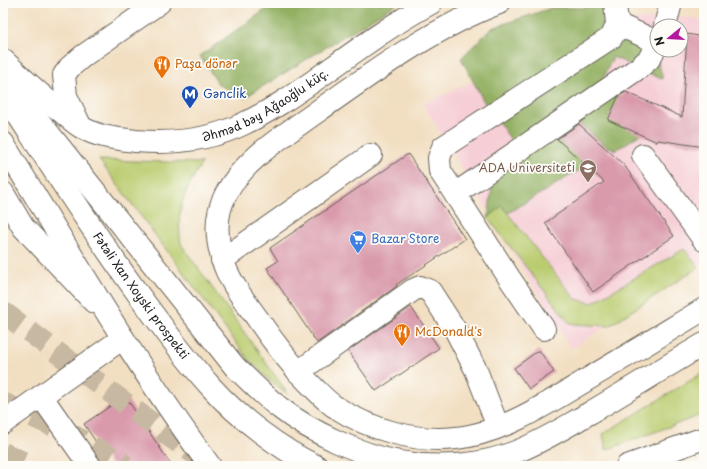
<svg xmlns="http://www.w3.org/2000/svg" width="707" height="469" font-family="'Playpen Sans',sans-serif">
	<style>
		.built { fill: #f6cfd6; fill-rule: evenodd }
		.green { fill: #bacc70; stroke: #6b7446 }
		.forest { fill: #93b062; stroke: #58663f }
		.building { fill: #d99aac }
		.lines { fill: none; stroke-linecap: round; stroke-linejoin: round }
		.major-tunnel { stroke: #c7b8a1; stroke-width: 22; stroke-dasharray: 22 11; stroke-linecap: butt }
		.minor-casing { stroke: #676056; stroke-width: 24 }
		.major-casing { stroke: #676056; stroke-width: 24 }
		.minor { stroke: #fff; stroke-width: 22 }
		.major { stroke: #fff; stroke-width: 22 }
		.labels { text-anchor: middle; stroke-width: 3.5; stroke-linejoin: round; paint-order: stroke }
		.food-label { font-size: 12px; fill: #c56008; stroke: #fdfcf7; text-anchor: start }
		.transit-label { font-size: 12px; fill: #164399; stroke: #fdfcf7; text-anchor: start }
		.street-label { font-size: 12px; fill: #1c1c1c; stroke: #fdfcf7 }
		.education-label { font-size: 12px; fill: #785e54; stroke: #fdfcf7; text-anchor: end }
		.shop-label { font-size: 12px; fill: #366cbe; stroke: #fdfcf7; text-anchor: start }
	</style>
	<rect width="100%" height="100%" fill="#fdfcf7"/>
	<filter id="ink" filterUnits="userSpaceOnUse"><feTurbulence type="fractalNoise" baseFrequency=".025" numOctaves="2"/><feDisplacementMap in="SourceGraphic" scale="8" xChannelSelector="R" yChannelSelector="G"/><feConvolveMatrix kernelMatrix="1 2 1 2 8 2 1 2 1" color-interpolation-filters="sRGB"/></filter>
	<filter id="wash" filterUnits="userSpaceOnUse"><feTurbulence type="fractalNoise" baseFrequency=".012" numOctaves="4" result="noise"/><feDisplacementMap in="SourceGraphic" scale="16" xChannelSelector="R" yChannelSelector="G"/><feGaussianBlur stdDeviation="0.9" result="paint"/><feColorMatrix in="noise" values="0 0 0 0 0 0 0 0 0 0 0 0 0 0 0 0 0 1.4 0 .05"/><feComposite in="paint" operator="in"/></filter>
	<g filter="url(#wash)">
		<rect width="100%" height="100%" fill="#f2dfc2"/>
		<path class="built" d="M684,17L704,20V263L571,349L423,104L607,21ZM657,26H681V50H657Z"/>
		<path class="green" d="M99,160L202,163C183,192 176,209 181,244L289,395L266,377L248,359Z
			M502,206L575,299L592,303L684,249L699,267L609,326L570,324L488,218Z
			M704,372V414L606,450L603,434Z"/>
		<path class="forest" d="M275,3H398L244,98L218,84L200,56Z
			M622,7L635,40L655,52L662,75V79L613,57L599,87L648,109L653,126L616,150L606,146L575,120L557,139L588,165L508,213L502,206L488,218L493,179L523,157L483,100L461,58L492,28L551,8Z"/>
		<g id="blocks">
			<path class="building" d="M687,34L704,37V147L658,140L657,142L608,120L618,97L626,92L682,117Z
				M579,124L624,165L674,236L593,292L545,223L604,182L557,139Z
				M408,154L465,239L396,285L397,286L317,343L267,268L278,261L270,248Z
				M411,307L439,348L376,391L348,351Z
				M539,350L554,372L529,389L514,368Z
				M125,396L172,466H112L84,424Z"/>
		</g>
	</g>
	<g filter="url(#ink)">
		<use href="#blocks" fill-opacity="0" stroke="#676056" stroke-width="1"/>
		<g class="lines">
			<path class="major-tunnel" d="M3,312L169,436L205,461
				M3,403L67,432L126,466
				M3,453L32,466"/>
			<g class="minor-casing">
				<g id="minor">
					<path d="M499,3C433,28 375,71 318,111C285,135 245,158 226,194C215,214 216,237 222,258C228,280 244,300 257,318C274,343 292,367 314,388C321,395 328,403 337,408C369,429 417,443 456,438C501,434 550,402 588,379C627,356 666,332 704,309"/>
					<path d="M617,24L657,42"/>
					<path d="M665,26L671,3"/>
					<path id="s1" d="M3,60C22,78 41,96 62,112C68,117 74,123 81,127C97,137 118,139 136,141C172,144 210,140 243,124C269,112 292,96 315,80C353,53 390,25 431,3"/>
					<path d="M3,76L235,367C250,381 264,396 280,408C309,431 362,456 400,462C438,469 482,466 518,451C543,441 565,427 588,414C627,391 665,367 704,344"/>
					<path d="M79,123L66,96L64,75L70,67L83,56L159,3"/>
					<path d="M643,155L704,240"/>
					<path d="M3,193L23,227L94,302"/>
					<path d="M455,194L640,67L649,59L657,45"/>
					<path d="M222,260L371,155"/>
					<path d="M544,329L510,279L440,171L439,158L443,147L612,37L617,24L615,3"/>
					<path d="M298,372L413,290L420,287L430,291L456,331L476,370L498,427"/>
					<path d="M41,396L90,466"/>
					<path d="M3,423L123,338"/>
				</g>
			</g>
			<g class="major-casing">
				<g id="major">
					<path id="s2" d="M3,92C48,161 92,231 141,298C164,329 186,360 212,388C238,417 281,450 316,466"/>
					<path d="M3,143C70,252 134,363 210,466"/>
					<path d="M627,466L704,438"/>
				</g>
			</g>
			<use href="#minor" class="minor"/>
			<use href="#major" class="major"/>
		</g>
	</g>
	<defs>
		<g id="restaurant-pin" transform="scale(0.9)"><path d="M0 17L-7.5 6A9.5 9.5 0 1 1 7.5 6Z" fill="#e8710a" stroke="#fdfcf7"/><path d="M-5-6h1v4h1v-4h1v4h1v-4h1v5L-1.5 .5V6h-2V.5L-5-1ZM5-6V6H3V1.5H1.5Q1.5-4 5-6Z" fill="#fff"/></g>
		<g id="metro-pin" transform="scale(0.9)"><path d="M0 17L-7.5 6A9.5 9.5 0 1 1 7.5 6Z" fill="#1a4fb4" stroke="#fdfcf7"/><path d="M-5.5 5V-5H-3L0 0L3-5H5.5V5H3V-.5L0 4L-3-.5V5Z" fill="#fff"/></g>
		<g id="university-pin" transform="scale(0.9)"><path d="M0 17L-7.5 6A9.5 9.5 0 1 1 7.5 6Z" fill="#8d6e63" stroke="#fdfcf7"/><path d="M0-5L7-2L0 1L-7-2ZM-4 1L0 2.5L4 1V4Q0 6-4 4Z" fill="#fff"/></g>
		<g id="supermarket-pin" transform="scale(0.9)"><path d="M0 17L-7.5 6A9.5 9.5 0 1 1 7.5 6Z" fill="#3f7fe0" stroke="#fdfcf7"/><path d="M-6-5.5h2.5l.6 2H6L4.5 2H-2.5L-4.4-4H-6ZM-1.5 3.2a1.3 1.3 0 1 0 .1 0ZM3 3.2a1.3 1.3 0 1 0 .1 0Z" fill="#fff"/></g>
	</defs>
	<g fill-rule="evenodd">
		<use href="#restaurant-pin" x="162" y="64"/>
		<use href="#metro-pin" x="190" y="94"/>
		<use href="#university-pin" x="588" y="168"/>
		<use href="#supermarket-pin" x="358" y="239"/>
		<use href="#restaurant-pin" x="402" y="332"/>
	</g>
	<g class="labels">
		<g class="food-label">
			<text x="175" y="68">Paşa dönər</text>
			<text x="415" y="336">McDonald's</text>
		</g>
		<g class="transit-label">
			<text x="203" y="98">Gənclik</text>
		</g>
		<g class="street-label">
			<text dy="4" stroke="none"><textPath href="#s1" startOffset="298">Əhməd bəy Ağaoğlu küç.</textPath></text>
			<text dy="4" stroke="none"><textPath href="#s2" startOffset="246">Fətəli Xan Xoyski prospekti</textPath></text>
		</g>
		<g class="education-label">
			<text x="575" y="172">ADA Universiteti</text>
		</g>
		<g class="shop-label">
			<text x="371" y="243">Bazar Store</text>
		</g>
	</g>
	<rect width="707" height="469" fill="none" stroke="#fdfcf7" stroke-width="16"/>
	<g transform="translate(669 38) rotate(252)"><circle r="19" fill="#fdfcf7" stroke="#a3a29f"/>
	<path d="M0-3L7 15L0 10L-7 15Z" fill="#b5179e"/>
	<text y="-6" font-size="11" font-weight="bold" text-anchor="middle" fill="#1c1c1c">N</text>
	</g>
</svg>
